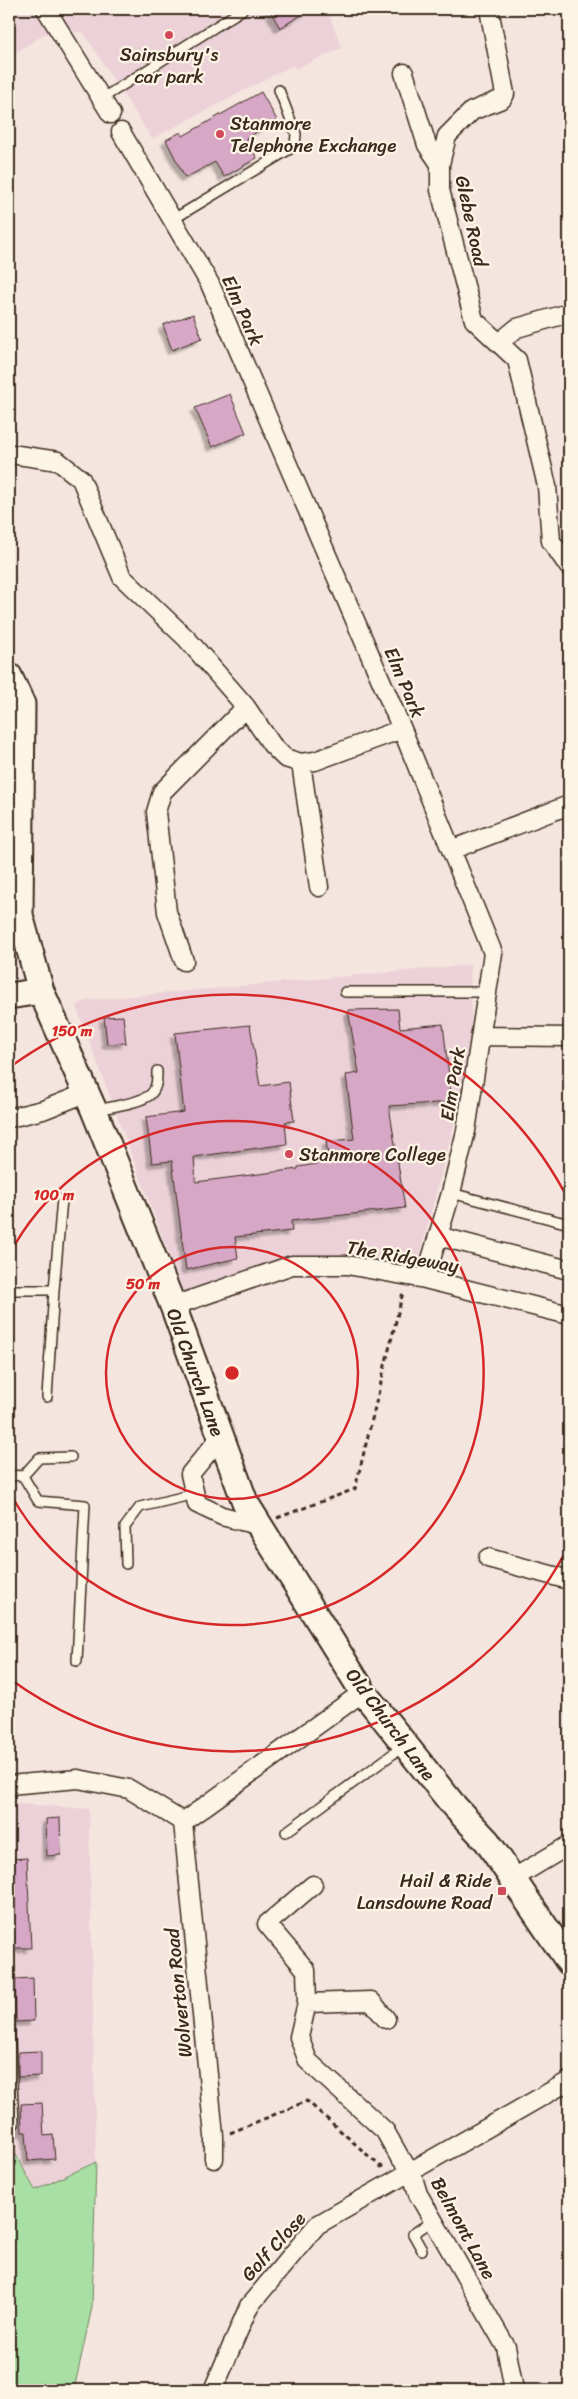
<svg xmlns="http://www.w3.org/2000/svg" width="578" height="2399" font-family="Sriracha,sans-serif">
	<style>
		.built { fill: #ecd2d8 }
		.green { fill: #a7dfa4; stroke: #718461 }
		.building { fill: #d7a7c6; stroke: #3b2a1e; filter: url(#shadow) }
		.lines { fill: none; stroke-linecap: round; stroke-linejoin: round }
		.lane-casing { stroke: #3b2a1e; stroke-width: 12 }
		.street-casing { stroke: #3b2a1e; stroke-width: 21 }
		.secondary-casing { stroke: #3b2a1e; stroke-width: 29 }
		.path { stroke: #3b2a1e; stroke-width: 3; stroke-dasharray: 5 4; stroke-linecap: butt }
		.lane { stroke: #fcf5e5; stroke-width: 9 }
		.street { stroke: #fcf5e5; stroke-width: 18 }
		.secondary { stroke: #fcf5e5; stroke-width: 25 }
		.ring { fill: none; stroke: #d62828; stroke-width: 2.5 }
		.poi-dot { fill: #d1495b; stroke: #fcf5e5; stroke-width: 2 }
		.labels { text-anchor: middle; stroke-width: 4.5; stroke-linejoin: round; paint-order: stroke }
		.poi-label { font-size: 19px; fill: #3b2a1e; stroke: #fcf5e5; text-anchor: start }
		.street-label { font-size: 19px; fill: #3b2a1e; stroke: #fcf5e5 }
		.centre { fill: #d62828; stroke: #fcf5e5; stroke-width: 2.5 }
		.ring-label { font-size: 15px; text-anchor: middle; font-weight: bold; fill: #d62828; stroke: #fcf5e5; stroke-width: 4.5; stroke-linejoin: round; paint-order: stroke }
	</style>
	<defs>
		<filter id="shadow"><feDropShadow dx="-4.5" dy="4.5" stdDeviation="1" flood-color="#0004"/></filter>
	</defs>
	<rect width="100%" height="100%" fill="#f5e5df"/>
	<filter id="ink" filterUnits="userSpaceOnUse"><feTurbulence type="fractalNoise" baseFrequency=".02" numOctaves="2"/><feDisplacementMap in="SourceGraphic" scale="10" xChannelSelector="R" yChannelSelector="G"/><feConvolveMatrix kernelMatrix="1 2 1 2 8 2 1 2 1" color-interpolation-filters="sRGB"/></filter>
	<g filter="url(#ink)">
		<path class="built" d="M9,9H349L330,17L342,48L295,69L293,65L152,139L83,32L45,34L9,57Z
			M470,965L473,1051L416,1270L303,1257L184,1295L76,1006L88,1000Z
			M9,1803L89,1809L96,2162L35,2190L9,2142Z"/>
		<path class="green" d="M9,2142L35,2190L96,2162L92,2307L74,2390H9Z"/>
		<path class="building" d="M269,9H311L280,28Z
			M261,92L277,120L246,138L257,158L224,177L215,162L185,178L166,140L181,132L183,136Z
			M193,314L202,338L172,350L163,325Z
			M230,394L246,433L212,447L195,408Z
			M398,1009L400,1028L443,1024L452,1102L389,1106L405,1208L291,1221L292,1231L235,1237L238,1258L186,1270L172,1161L152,1163L146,1117L184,1112L175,1033L250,1025L260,1086L289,1082L294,1121L285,1122L287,1144L194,1157L196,1182L298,1169V1167L329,1162L326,1141L354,1139L346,1075L359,1073L348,1010Z
			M123,1016L126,1043L107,1044L104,1017Z
			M60,1818L61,1855L47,1856L46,1819Z
			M27,1858L31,1948H11L9,1859Z
			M33,1978L34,2021L16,2022L15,1979Z
			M41,2051V2076L18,2077V2052Z
			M42,2103L44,2136L53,2135L55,2159L28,2161L26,2132H22L21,2104Z"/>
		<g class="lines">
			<g class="lane-casing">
				<path id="lane" d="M101,99L242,10
					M172,220L295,146L296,134L279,90
					M345,992H488
					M96,1110C109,1107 142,1103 151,1094C157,1088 157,1079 157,1071
					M451,1193L569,1224
					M9,1290H54L47,1397
					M54,1290L62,1199
					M9,1475L23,1476L39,1458L71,1457
					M23,1476L38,1501L85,1505L77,1661
					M126,1564L125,1527L140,1507L195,1494
					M286,1832L405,1745
					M9,2021L14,2124
					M422,2250L413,2234L432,2221"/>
			</g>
			<g class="street-casing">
				<path id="street" d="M46,9L111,114
					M489,9L505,94L502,99L472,111L447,136L440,164V190L474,320L517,360L547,486L551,541L569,567
					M404,73L427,145L440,164
					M121,132L210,284L402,729L493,953L466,1131L451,1193L425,1279
					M500,342L517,328L569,313
					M9,455L11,454L58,461L81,479L122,577L187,639L246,707L272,745L285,758L301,763L315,761L402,729
					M301,763L319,887
					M451,850L569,805
					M184,961L167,912L156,812L162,792L246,707
					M481,1036L569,1037
					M9,1118L43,1110L86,1093
					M438,1236L569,1270
					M173,1306L292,1265H347L425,1279L569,1315
					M220,1438L190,1474L197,1504L222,1516L257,1525
					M488,1558L569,1580
					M9,1785L78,1779L129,1789L183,1822
					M183,1822L214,2136V2159
					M183,1822L363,1692
					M514,1878L569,1845
					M313,1885L267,1924L306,1970L307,2003L299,2037L308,2061L385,2131L399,2156L411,2171L418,2194L506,2347L514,2390
					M307,2003L371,2001L386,2019
					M213,2390L249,2306L317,2225L569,2081"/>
			</g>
			<g class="secondary-casing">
				<path id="secondary" d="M9,676L22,704L20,915L41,991L94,1110L173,1306L245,1502L363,1692L454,1806L487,1841L569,1962
					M9,996L41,991"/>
			</g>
			<path class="path" d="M277,1518L355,1489L403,1292
				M230,2133L307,2101L381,2167L386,2163"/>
			<use href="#lane" class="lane"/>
			<use href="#street" class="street"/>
			<use href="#secondary" class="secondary"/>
		</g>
	</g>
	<g class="ring">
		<circle cx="232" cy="1373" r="126"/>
		<path d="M9 1255A252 252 0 1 1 9 1491"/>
		<path d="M569 1545A378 378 0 0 1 10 1679M10 1067A378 378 0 0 1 569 1201"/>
	</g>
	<g class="poi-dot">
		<circle cx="169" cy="35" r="5"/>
		<circle cx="220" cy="134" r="5"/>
		<circle cx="289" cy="1154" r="5"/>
		<rect x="497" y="1886" width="10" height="10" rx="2.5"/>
	</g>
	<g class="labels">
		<g class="poi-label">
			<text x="169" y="61" text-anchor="middle">Sainsbury's<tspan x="169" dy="22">car park</tspan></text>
			<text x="230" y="130">Stanmore<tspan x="230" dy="22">Telephone Exchange</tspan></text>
			<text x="299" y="1161">Stanmore College</text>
			<text x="492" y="1887" text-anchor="end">Hail &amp; Ride<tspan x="492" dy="22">Lansdowne Road</tspan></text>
		</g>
		<g class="street-label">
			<text transform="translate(472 221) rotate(78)" y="7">Glebe Road</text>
			<text transform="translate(243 310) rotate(66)" y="7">Elm Park</text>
			<text transform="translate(405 682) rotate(67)" y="7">Elm Park</text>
			<text transform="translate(452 1084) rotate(-81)" y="7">Elm Park</text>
			<text transform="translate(403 1256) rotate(10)" y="7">The Ridgeway</text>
			<text transform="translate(196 1372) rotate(70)" y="7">Old Church Lane</text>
			<text transform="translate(391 1724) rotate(53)" y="7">Old Church Lane</text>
			<text transform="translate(178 1993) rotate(-96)" y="7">Wolverton Road</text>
			<text transform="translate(464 2228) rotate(61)" y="7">Belmont Lane</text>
			<text transform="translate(273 2246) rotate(-48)" y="7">Golf Close</text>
		</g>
	</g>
	<circle cx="232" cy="1373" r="8" class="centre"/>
	<g class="ring-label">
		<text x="72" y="1036">150 m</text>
		<text x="54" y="1200">100 m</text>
		<text x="143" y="1289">50 m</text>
	</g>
	<rect width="578" height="2399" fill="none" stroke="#fcf5e5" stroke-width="30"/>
	<rect x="15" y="15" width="548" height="2369" fill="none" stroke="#3b2a1e" stroke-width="2" filter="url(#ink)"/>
</svg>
